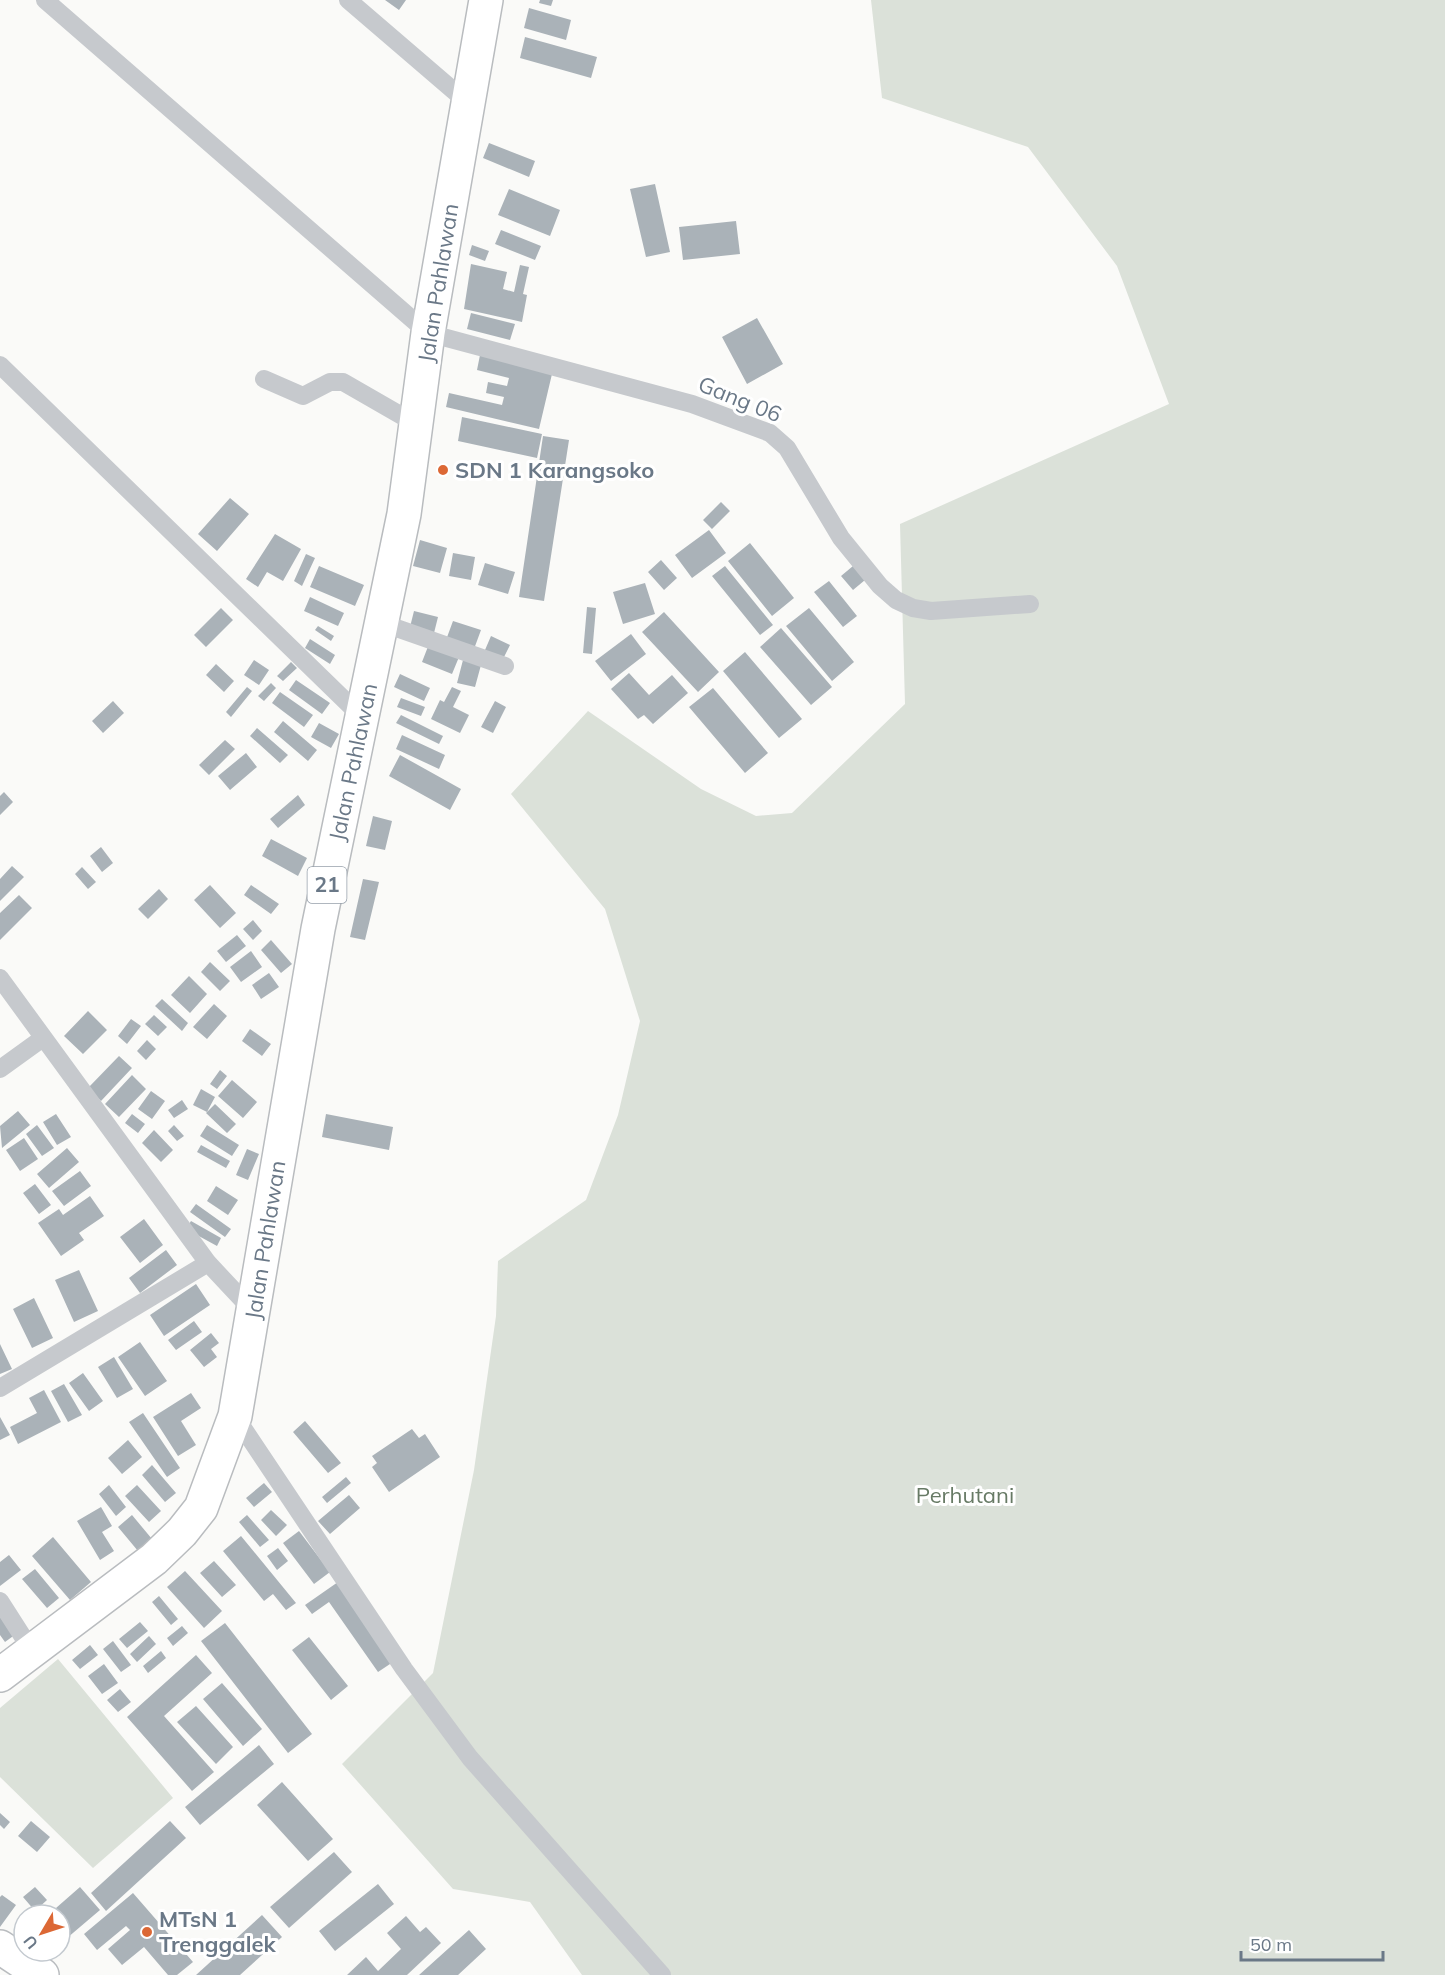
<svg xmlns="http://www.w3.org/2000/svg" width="1445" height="1975" font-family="Mulish,sans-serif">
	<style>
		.green { fill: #dbe1d9 }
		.building { fill: #aab2b8 }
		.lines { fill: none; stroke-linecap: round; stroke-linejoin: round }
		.highway-casing { stroke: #b9bcbf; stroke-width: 36 }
		.street { stroke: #c6c9cd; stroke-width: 18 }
		.highway { stroke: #fff; stroke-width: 33 }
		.poi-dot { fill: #dc6835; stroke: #fff; stroke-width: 2 }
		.labels { text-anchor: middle; stroke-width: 6; stroke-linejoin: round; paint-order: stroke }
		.shield { fill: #fff; stroke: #97a0ab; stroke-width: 1.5 }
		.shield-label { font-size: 21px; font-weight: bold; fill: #6a7887 }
		.street-label { font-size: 22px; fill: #6a7887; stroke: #fff }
		.poi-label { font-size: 22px; font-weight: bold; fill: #6a7887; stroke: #fff; text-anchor: start }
		.park-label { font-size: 22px; fill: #677a65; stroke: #fff }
	</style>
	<rect width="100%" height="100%" fill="#fafaf8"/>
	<path class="green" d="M871,0H1445V1975H582L530,1902L453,1889L342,1764L433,1673L474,1470L496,1316L498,1261L586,1200L618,1115L640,1021L605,909L511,794L588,711L701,789L756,816L792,813L905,704L900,524L1169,404L1117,266L1028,147L882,98Z
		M58,1659L173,1798L93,1868L0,1777V1708Z"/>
	<path class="building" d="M385,0H406L399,10Z
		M540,0H553L551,6L539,3Z
		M529,8L571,20L566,40L524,28Z
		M525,37L597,57L591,78L520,58Z
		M489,143L535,161L529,177L483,158Z
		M655,184L670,252L646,257L630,189Z
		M509,189L560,210L550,236L498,215Z
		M736,221L740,254L683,260L679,227Z
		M501,230L541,246L535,260L495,244Z
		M472,245L489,251L485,261L469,255Z
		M471,264L507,272L503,289L514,292L520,265L529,267L523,294L527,295L522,322L464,309Z
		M471,313L515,324L510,340L467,329Z
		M757,318L783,364L747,384L722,337Z
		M480,355L552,374L539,429L446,407L449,393L502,405L504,397L486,393L488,382L507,386L509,378L477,370Z
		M462,417L542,434L537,458L458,441Z
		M543,436L569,440L544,601L519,597Z
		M230,498L249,514L217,551L198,534Z
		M721,502L730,511L712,529L703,520Z
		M709,530L726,553L692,578L675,555Z
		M275,534L301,549L283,581L267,572L258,587L246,579Z
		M420,540L447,548L440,573L413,566Z
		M750,543L794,598L772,616L728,561Z
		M453,553L475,557L471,580L449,576Z
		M306,554L315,558L302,586L294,581Z
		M661,560L677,578L664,590L648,572Z
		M485,563L515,572L508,594L478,585Z
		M319,566L364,585L355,606L310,587Z
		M725,566L773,625L760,635L712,576Z
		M853,566L865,580L853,590L841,576Z
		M829,581L857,616L843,627L814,592Z
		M645,583L655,614L623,624L613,592Z
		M310,597L344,613L338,626L304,611Z
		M587,607L596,608L592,654L583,653Z
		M221,608L233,620L206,647L194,635Z
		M809,608L854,662L832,681L786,626Z
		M414,611L438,617L433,637L409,631Z
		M664,612L719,672L698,692L642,632Z
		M453,621L481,630L474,649L446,640Z
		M318,626L334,636L331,641L315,630Z
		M781,628L832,687L811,705L760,647Z
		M631,634L646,654L611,681L595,661Z
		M491,636L510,645L503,659L485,650Z
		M310,639L335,655L330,664L305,648Z
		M429,644L459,657L452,674L422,662Z
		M745,652L802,719L779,738L723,671Z
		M254,660L269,670L259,685L244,675Z
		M463,660L481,665L475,687L457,683Z
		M291,662L297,668L283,681L277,676Z
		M216,664L234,681L224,692L206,675Z
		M629,673L649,695L672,675L688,693L653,724L644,715L638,719L611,689Z
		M400,674L430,688L424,701L394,687Z
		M296,680L330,703L322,714L289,690Z
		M271,683L276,688L264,701L258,696Z
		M247,687L252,691L231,717L226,712Z
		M452,687L461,691L453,707L469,715L460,733L431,719L440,700L444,702Z
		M713,688L768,753L745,773L689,707Z
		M280,692L313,715L304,727L272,703Z
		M401,698L425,707L421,716L397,707Z
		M113,701L124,713L103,733L92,721Z
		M495,701L506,707L493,733L481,727Z
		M401,715L443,736L439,744L396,723Z
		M283,721L317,750L308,761L274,732Z
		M319,723L339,734L331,748L311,737Z
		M257,728L288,755L280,763L250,736Z
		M402,735L445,755L439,769L396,749Z
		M225,740L235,749L209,775L199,765Z
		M246,753L257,767L230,790L218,776Z
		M400,755L461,789L450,810L389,776Z
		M4,792L13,802L0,815V796Z
		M298,795L305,805L278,828L270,819Z
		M373,816L392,821L385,850L366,846Z
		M271,839L307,858L298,876L262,856Z
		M101,847L113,863L102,872L90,856Z
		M12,866L24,877L0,901V879Z
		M82,867L96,882L88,889L75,874Z
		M363,879L379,882L365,940L350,937Z
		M210,885L236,913L220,928L194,900Z
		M251,885L279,904L271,914L244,895Z
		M159,889L168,899L148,919L138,909Z
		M19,895L32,908L0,940V913Z
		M253,920L262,931L253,940L243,929Z
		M237,935L246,946L226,962L217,951Z
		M271,940L292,964L281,973L261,950Z
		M251,951L262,967L241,982L230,967Z
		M210,962L230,981L220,991L201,972Z
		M269,973L279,987L261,999L252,985Z
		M189,976L207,994L190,1013L171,995Z
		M162,999L188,1023L182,1031L155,1006Z
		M214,1004L227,1016L207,1039L193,1027Z
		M88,1011L107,1030L83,1054L64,1036Z
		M154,1015L167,1027L158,1036L145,1024Z
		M131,1019L141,1026L127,1044L118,1036Z
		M250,1029L271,1044L262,1056L242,1041Z
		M147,1040L156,1049L146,1060L137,1051Z
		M119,1056L132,1068L101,1101L88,1088Z
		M220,1070L227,1076L217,1089L210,1084Z
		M132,1075L146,1089L119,1117L105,1104Z
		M232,1080L257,1102L243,1118L218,1096Z
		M201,1089L215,1097L207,1112L193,1105Z
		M151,1091L165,1101L152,1119L138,1109Z
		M182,1100L188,1109L174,1118L168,1110Z
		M215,1104L236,1124L227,1133L206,1113Z
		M18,1111L30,1125L2,1148L0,1126Z
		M56,1114L71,1137L57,1145L43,1122Z
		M132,1114L145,1124L138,1133L125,1123Z
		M326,1114L393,1127L389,1150L322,1137Z
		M37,1125L54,1148L42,1156L26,1134Z
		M174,1125L184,1136L177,1141L168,1131Z
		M207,1125L239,1145L232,1156L200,1136Z
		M154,1130L173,1150L161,1162L142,1143Z
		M24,1138L38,1159L20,1171L6,1150Z
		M201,1145L230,1161L226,1168L197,1152Z
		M67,1148L79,1162L49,1188L37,1174Z
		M247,1149L259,1154L248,1180L236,1175Z
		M80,1171L91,1186L64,1206L52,1191Z
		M35,1184L51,1205L39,1214L23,1193Z
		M216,1186L238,1200L228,1215L207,1201Z
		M90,1196L104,1216L79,1233L84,1240L61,1256L38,1223L59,1209L63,1215Z
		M196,1204L231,1229L225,1237L190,1212Z
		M144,1219L163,1245L140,1263L120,1237Z
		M191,1221L221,1238L217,1246L186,1229Z
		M166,1250L177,1265L140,1293L129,1278Z
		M79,1270L98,1311L74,1322L55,1280Z
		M196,1284L210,1305L164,1336L150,1315Z
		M34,1298L53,1338L32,1348L13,1309Z
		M194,1321L202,1332L176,1350L168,1340Z
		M211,1333L219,1343L211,1349L217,1357L204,1367L190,1350Z
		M140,1342L167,1381L145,1396L118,1357Z
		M0,1344L12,1369L0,1374Z
		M114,1357L133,1389L117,1398L98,1367Z
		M83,1373L103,1401L89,1411L69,1383Z
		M64,1384L82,1415L68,1422L51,1391Z
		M44,1390L61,1422L18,1444L10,1427L37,1413L29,1398Z
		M191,1393L201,1408L181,1421L196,1445L178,1456L153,1417Z
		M143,1413L180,1468L167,1477L129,1422Z
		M0,1417L10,1435L0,1440Z
		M305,1421L341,1463L328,1473L293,1432Z
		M412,1429L419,1438L425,1434L440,1457L389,1492L372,1467L377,1463L372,1456Z
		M128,1440L142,1457L122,1474L108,1458Z
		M152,1465L176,1493L165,1502L142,1475Z
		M346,1477L351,1483L327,1503L322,1497Z
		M264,1483L272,1492L254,1507L246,1498Z
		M109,1485L126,1507L116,1516L99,1494Z
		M137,1485L161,1511L149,1522L125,1496Z
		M349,1495L360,1508L330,1534L318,1521Z
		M101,1507L112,1526L102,1532L114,1551L100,1560L77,1521Z
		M271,1510L287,1525L276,1536L261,1520Z
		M132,1515L152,1539L138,1551L118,1527Z
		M247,1515L269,1540L260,1547L239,1522Z
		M299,1531L330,1572L314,1584L283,1543Z
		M241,1536L296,1603L286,1610L273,1594L264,1601L223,1551Z
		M53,1537L91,1582L70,1600L32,1556Z
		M278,1548L288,1561L277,1570L267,1556Z
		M9,1555L21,1570L0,1586V1562Z
		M214,1561L236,1585L222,1597L200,1573Z
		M35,1569L59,1598L47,1608L22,1579Z
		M185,1571L222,1611L204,1628L167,1587Z
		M338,1582L393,1662L378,1672L329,1602L312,1614L305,1605Z
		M159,1596L178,1619L171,1625L152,1602Z
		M0,1611L16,1634L5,1642L0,1635Z
		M140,1622L148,1631L127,1648L119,1639Z
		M225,1623L312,1734L288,1753L201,1641Z
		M182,1626L188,1633L173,1646L167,1638Z
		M149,1636L156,1644L137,1662L130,1654Z
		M309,1637L348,1686L331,1700L292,1650Z
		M113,1641L131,1665L121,1672L103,1649Z
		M90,1645L98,1655L80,1669L72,1660Z
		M161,1651L166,1658L148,1673L143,1666Z
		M196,1655L212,1673L164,1716L214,1772L192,1791L127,1717Z
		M104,1664L118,1683L102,1694L88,1676Z
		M222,1683L262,1729L243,1746L203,1699Z
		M120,1689L131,1702L118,1712L107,1700Z
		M196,1706L233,1747L216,1764L177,1722Z
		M259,1745L274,1764L200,1825L185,1807Z
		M282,1782L333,1839L308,1861L257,1805Z
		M0,1813L10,1822L4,1829L0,1825Z
		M31,1821L50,1837L37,1852L18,1836Z
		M170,1821L186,1838L106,1911L91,1893Z
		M334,1852L352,1872L289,1928L270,1907Z
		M378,1884L394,1904L335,1951L319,1931Z
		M35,1887L47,1900L35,1911L23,1897Z
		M80,1887L100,1910L60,1944V1915H48Z
		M133,1893L193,1962L177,1975H168L144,1947L122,1965L108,1949L130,1930L126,1926L97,1950L84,1934Z
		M2,1895L16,1905L0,1927V1897Z
		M262,1915L282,1937L240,1975H196Z
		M406,1916L420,1932L426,1927L441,1943L407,1975H347L366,1957L378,1971L401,1949L387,1933Z
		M469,1930L486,1949L458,1975H419Z"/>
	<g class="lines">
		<g class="highway-casing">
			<path id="highway" d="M0,1675L154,1559L182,1532L201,1508L235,1416L318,929L404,514L428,333L486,0
				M0,1947L42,1975"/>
		</g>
		<path class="street" d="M45,0L428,333L692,404L770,433L787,448L841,538L880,586L896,600L913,608L931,611L1030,604
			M348,0L468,103
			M0,365L363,718
			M264,379L303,396L330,382H343L416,424
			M382,623L505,666
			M0,978L208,1263L253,1311
			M0,1069L43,1038
			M0,1388L208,1263
			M235,1416L404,1669L470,1758L662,1975
			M0,1601L32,1651"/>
		<use href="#highway" class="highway"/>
	</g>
	<g class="poi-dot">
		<circle cx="443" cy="470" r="6"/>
		<circle cx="147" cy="1932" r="6"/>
	</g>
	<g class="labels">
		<rect class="shield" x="307.5" y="867" width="39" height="36" rx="4.5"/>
		<g class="shield-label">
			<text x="327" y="892">21</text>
		</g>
		<g class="street-label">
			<text transform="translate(438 283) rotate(-81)" y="8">Jalan Pahlawan</text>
			<text transform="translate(740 399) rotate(22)" y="8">Gang 06</text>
			<text transform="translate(353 762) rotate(-78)" y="8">Jalan Pahlawan</text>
			<text transform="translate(265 1240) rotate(-81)" y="8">Jalan Pahlawan</text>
		</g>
		<g class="poi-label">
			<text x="455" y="478">SDN 1 Karangsoko</text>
			<text x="159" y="1927">MTsN 1<tspan x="159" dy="25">Trenggalek</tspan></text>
		</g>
		<g class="park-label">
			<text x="965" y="1503">Perhutani</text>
		</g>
	</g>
	<g transform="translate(42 1933) rotate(231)"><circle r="28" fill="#ffffff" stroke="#c3c9cf" stroke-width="1.5"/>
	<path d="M0-4.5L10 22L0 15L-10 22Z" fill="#dc6835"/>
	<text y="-9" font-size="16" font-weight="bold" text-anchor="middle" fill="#6a7887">U</text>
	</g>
	<path d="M1241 1951v9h142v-9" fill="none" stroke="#6a7887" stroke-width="3"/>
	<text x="1250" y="1951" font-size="18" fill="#6a7887" stroke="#ffffff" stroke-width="4.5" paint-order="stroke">50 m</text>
</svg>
